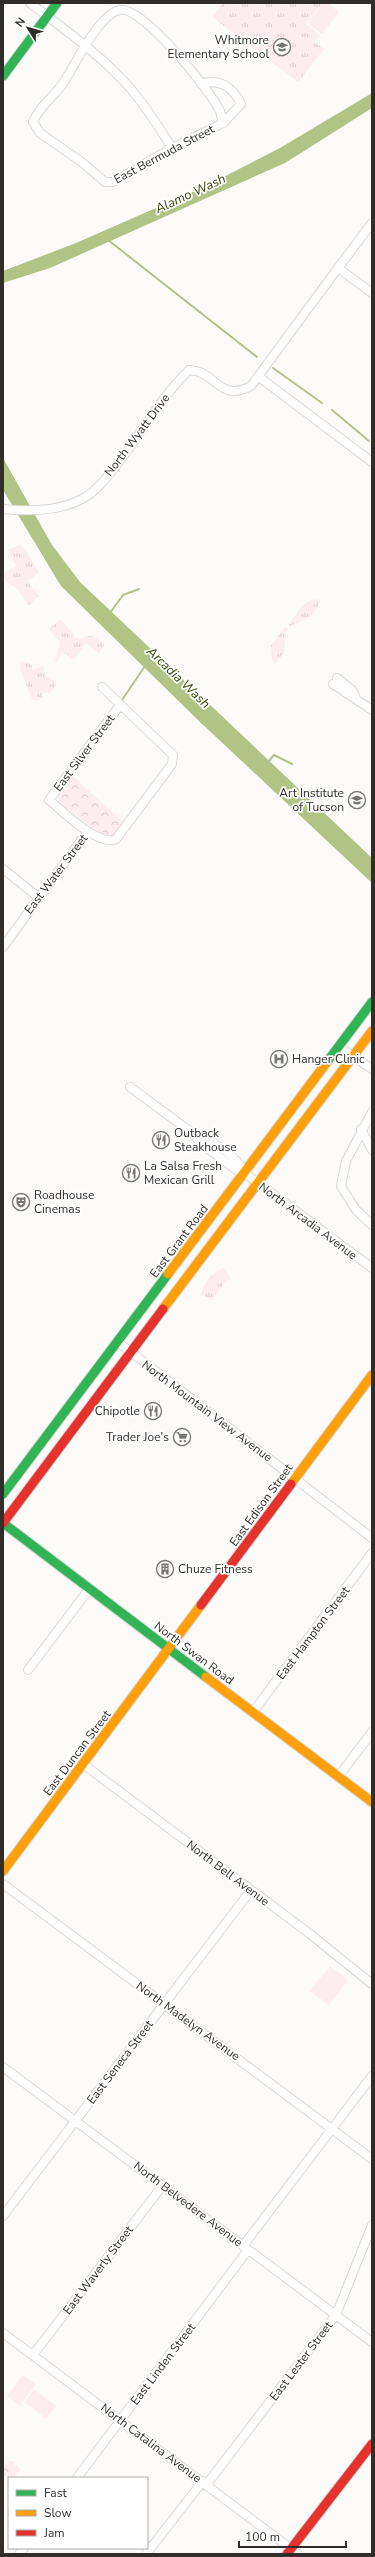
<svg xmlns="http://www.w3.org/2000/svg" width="375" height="2557" font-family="'Nunito Sans',sans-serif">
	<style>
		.grass { fill: url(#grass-tufts) }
		.forest { fill: url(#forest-crowns) }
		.garden { fill: #fdecf0 }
		.water { fill: #b1c486 }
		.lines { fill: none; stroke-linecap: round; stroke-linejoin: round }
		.stream { stroke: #b1c486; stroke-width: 2 }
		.street-casing { stroke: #dad8d6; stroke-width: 10 }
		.fast-casing { stroke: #dad8d6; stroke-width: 11 }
		.slow-casing { stroke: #dad8d6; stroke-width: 11 }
		.jam-casing { stroke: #dad8d6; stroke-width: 11 }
		.street { stroke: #fffefe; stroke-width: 8 }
		.fast { stroke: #30b455; stroke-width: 9 }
		.slow { stroke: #ff9f0a; stroke-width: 9 }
		.jam { stroke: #e5322d; stroke-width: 9 }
		.labels { text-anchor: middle; stroke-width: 3.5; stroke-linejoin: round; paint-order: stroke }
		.poi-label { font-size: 12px; fill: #302d2b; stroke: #fff; text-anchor: start }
		.street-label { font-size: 12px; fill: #302d2b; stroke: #fff }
		.water-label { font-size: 13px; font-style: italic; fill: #314200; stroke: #fff }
	</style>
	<defs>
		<pattern id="grass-tufts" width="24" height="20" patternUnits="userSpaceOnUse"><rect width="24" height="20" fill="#fdecf0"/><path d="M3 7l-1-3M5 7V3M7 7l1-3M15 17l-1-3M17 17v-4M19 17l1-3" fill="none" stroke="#d9cbce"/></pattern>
		<pattern id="forest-crowns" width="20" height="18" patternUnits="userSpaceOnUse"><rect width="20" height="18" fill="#fdecf0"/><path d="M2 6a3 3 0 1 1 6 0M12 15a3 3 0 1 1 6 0" fill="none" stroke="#d9cbce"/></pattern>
	</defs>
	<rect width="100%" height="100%" fill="#fdfbf9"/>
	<path class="grass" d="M223,3H322L306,24L320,35L315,42L324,49L298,82L212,17Z
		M21,544L39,572L28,582L39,596L29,605L15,587L6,582L3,573L16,566L8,550Z
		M315,599L321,602L311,616L291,626L288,625C297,614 301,602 315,599Z
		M60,619L74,634V638C91,641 86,628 104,645L99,653L86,643L74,660L63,652L57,662L55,661L60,642L49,629Z
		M285,627L288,629L286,633L284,652L275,664L272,660L271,646Z
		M21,661L31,664L33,670L43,666L45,675L57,683L50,693H43L42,699L36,701L32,699L20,669Z
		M224,1268L231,1279L226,1281L212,1300L201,1295C204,1282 211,1273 224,1268Z"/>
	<path class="forest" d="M73,776L123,822L112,836H104L60,803L58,794Z
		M10,2460L21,2469L14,2478L9,2479L3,2474V2469Z"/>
	<path class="garden" d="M323,3H328L339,12L322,34L308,23Z
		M330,1966L348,1980L329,2005L310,1991Z
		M23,2375L36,2384L20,2406L7,2396Z
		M34,2389L56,2406L46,2419L25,2402Z"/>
	<path class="water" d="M372,93V108L285,163L50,268L3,283V271L76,243L206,186L280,148Z
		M3,458L52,545L80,582L372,858V883L200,722L61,586L3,490Z"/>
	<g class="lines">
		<path class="stream" d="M108,240L257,357
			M273,368L322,403
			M332,410L369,441
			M110,613L123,595L139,589
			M122,700L145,666
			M268,762L274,755L292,764"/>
		<g class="street-casing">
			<path id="street" d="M30,3C64,29 102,56 130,88C146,107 159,127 172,148
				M201,84C219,78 233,87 241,104L223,123L172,148L113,182H105L83,163L40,133L33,122C39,106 55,96 64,82C76,63 98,16 119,10C140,3 211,91 220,111C221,115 222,119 223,123
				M372,223L338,268L372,293
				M259,377L372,462
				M3,509C33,512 75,511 98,487C132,452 154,404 189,370C217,371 218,403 251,386L338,268
				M337,678L352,690L356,698
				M333,684L372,710
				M102,687L173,755L172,764L116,839C99,847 63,812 49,800L120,705
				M3,869L38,897
				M3,947L88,831
				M339,1047L372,1069
				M130,1087L195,1135
				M372,1112L346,1161L341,1186L356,1210L372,1225
				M361,1129L372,1150
				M245,1173C238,1157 211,1139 195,1135L199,1142L238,1171L245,1173L372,1268
				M118,1342L372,1538
				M28,1670L89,1589
				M253,1712L372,1553
				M83,1764L310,1934L372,1984
				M338,1777L372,1732
				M3,1884L372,2159
				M3,2067L372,2342
				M3,2216L251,1890
				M243,2246L372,2076
				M3,2333L298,2554
				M33,2355L163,2185
				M77,2478L248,2250
				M207,2484L336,2315L372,2225
				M19,2554L24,2548
				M146,2554L203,2481"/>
		</g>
		<g class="fast-casing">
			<path id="fast" d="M3,76L57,3
				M327,1062L372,1002
				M3,1494L168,1274
				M3,1523L206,1677"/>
		</g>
		<g class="slow-casing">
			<path id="slow" d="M168,1274L327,1062
				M163,1309L372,1031
				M291,1484L372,1375
				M206,1677L372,1802
				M3,1871L201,1605"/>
		</g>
		<g class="jam-casing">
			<path id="jam" d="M3,1523L163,1309
				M201,1605L291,1484
				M287,2554L372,2444"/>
		</g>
		<use href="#street" class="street"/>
		<use href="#fast" class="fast"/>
		<use href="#slow" class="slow"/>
		<use href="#jam" class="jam"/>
	</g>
	<defs>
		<g id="school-ring" transform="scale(0.9)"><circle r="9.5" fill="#fff" stroke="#787573" stroke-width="1.5"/><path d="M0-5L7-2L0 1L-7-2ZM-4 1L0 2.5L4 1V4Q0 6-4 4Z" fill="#787573"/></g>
		<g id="university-ring" transform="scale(0.9)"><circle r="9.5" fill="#fff" stroke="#787573" stroke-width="1.5"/><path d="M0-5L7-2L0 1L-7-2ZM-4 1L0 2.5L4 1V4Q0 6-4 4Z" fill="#787573"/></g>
		<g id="hospital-ring" transform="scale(0.9)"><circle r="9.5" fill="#fff" stroke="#787573" stroke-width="1.5"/><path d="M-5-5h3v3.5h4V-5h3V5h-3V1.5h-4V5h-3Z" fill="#787573"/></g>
		<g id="restaurant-ring" transform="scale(0.9)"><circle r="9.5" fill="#fff" stroke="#787573" stroke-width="1.5"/><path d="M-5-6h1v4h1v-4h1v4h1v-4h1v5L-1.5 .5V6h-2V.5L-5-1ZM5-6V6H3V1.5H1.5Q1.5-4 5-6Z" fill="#787573"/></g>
		<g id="theatre-ring" transform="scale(0.9)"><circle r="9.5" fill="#fff" stroke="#787573" stroke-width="1.5"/><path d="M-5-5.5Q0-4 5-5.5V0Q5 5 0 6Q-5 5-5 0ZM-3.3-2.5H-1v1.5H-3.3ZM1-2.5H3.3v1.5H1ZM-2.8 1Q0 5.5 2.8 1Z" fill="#787573"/></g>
		<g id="supermarket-ring" transform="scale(0.9)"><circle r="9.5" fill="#fff" stroke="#787573" stroke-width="1.5"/><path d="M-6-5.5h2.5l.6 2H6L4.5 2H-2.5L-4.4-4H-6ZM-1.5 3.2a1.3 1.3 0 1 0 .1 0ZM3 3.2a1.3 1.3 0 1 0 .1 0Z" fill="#787573"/></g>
		<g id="building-ring" transform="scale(0.9)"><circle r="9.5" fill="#fff" stroke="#787573" stroke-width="1.5"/><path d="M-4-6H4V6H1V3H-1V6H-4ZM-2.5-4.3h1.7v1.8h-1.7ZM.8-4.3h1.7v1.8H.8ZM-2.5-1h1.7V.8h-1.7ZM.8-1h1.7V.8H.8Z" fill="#787573"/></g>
	</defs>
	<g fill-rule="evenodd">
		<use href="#school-ring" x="282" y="47"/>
		<use href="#university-ring" x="357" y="800"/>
		<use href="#hospital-ring" x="279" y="1059"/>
		<use href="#restaurant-ring" x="161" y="1140"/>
		<use href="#restaurant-ring" x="131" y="1173"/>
		<use href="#theatre-ring" x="21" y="1202"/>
		<use href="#restaurant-ring" x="153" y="1411"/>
		<use href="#supermarket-ring" x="182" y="1437"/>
		<use href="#building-ring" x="165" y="1569"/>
	</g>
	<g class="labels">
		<g class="poi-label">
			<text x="269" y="44" text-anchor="end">Whitmore<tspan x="269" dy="14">Elementary School</tspan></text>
			<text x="344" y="797" text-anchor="end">Art Institute<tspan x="344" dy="14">of Tucson</tspan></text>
			<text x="292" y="1063">Hanger Clinic</text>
			<text x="174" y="1137">Outback<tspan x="174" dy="14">Steakhouse</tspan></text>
			<text x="144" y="1170">La Salsa Fresh<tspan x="144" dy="14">Mexican Grill</tspan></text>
			<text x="34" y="1199">Roadhouse<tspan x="34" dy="14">Cinemas</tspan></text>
			<text x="140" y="1415" text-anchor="end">Chipotle</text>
			<text x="169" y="1441" text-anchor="end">Trader Joe's</text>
			<text x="178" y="1573">Chuze Fitness</text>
		</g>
		<g class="street-label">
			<text transform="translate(164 154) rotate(-28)" y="4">East Bermuda Street</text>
			<text transform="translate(137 435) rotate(-53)" y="4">North Wyatt Drive</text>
			<text transform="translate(84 753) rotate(-53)" y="4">East Silver Street</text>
			<text transform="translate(56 874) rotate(-53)" y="4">East Water Street</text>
			<text transform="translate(308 1221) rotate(37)" y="4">North Arcadia Avenue</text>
			<text transform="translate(179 1241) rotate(-53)" y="4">East Grant Road</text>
			<text transform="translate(207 1411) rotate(37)" y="4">North Mountain View Avenue</text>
			<text transform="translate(261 1505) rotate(-54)" y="4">East Edison Street</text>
			<text transform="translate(313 1633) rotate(-53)" y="4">East Hampton Street</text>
			<text transform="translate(194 1653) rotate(37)" y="4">North Swan Road</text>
			<text transform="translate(77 1753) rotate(-53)" y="4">East Duncan Street</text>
			<text transform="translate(228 1873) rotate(37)" y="4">North Bell Avenue</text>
			<text transform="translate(188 2021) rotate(36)" y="4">North Madelyn Avenue</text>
			<text transform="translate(120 2062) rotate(-53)" y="4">East Seneca Street</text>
			<text transform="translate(188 2204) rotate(37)" y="4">North Belvedere Avenue</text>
			<text transform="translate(98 2270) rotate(-53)" y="4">East Waverly Street</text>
			<text transform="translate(301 2361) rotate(-53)" y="4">East Lester Street</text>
			<text transform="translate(163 2364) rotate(-53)" y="4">East Linden Street</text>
			<text transform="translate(151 2443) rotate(37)" y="4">North Catalina Avenue</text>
		</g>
		<g class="water-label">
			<text transform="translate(190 193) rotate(-25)" y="5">Alamo Wash</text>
			<text transform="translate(179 677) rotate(44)" y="5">Arcadia Wash</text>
		</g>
	</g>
	<rect width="375" height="2557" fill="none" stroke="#302d2b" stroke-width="8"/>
	<rect x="8" y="2477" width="140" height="72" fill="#ffffff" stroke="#acabaa"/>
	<rect x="16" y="2490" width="20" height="6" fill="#30b455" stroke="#acabaa"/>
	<text x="44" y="2497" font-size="12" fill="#302d2b">Fast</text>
	<rect x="16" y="2510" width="20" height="6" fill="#ff9f0a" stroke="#acabaa"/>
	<text x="44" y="2517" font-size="12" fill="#302d2b">Slow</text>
	<rect x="16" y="2530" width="20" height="6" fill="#e5322d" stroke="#acabaa"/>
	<text x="44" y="2537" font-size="12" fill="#302d2b">Jam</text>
	<g transform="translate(28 28) rotate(307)" stroke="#ffffff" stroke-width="3" paint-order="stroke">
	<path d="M0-3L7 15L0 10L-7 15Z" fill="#302d2b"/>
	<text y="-6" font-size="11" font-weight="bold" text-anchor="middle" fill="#302d2b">N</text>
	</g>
	<path d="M239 2541v6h107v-6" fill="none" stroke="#302d2b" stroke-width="2"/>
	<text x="245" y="2541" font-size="12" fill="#302d2b" stroke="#ffffff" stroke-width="3" paint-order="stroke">100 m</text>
</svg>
